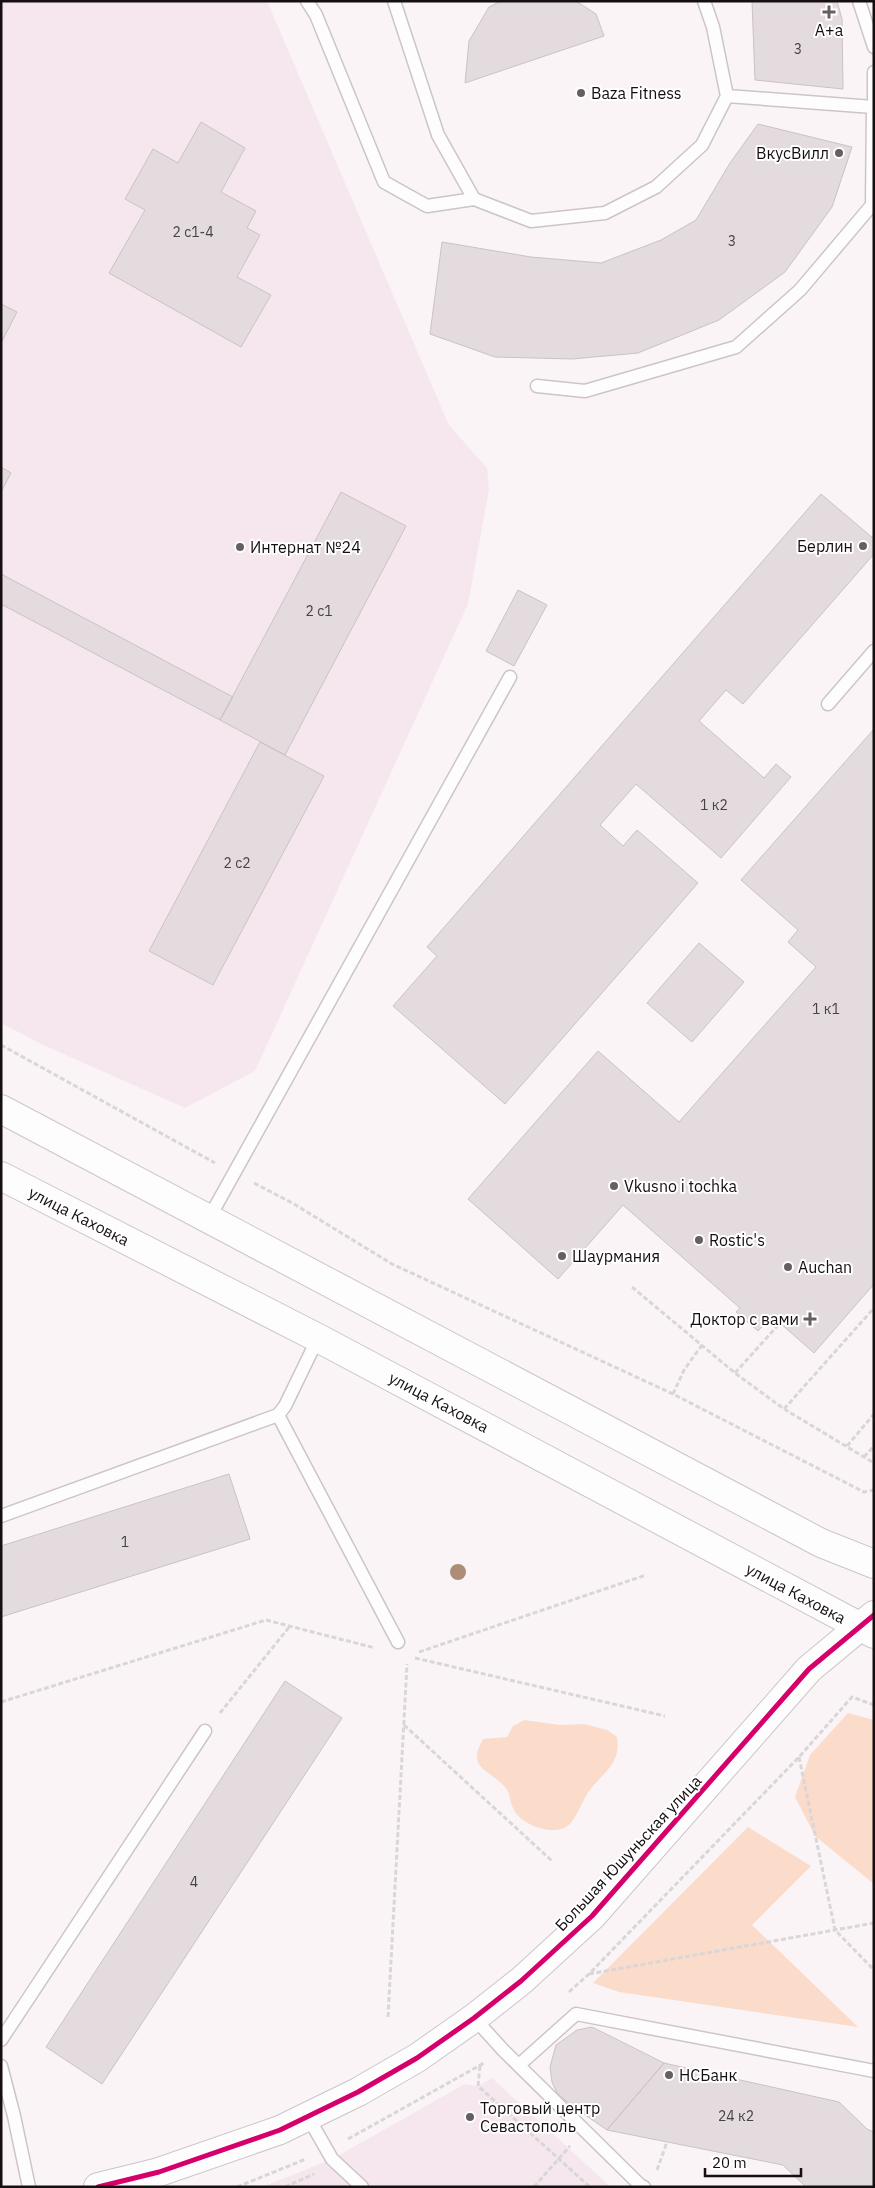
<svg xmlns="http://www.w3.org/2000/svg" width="875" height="2188" font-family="'IBM Plex Sans',sans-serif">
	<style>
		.built { fill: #f6e7ee }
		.green { fill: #fbdbca }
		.building { fill: #e3dbdd; stroke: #cac2c3 }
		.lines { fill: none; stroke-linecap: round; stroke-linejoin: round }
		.service-casing { stroke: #ccc5c8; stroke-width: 15 }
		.tertiary-casing { stroke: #ccc5c8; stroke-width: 30 }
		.secondary-casing { stroke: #ccc5c8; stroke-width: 30 }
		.path { stroke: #d9d6d7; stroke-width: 3; stroke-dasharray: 5 2.5; stroke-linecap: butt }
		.service { stroke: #fefdfe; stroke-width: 12 }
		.tertiary { stroke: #fefdfe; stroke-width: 28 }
		.secondary { stroke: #fefdfe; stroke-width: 28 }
		.cycleway-casing { stroke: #fff; stroke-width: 8 }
		.cycleway { stroke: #d6006c; stroke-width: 5 }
		.tree { fill: #ad8d77 }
		.poi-dot { fill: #665f62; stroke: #fff; stroke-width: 2 }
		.labels { text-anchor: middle; stroke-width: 4; stroke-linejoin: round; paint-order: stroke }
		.number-label { font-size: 14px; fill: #494245 }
		.poi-label { font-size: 16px; fill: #160f12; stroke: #fff; text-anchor: start }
		.street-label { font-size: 16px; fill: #160f12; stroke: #fff }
	</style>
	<rect width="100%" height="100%" fill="#fbf4f7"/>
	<path class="built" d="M1,1H267L449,425L487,468L489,490L468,604L255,1071L185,1108L41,1044L1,1023Z
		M492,2078L611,2187H262L332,2159L465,2084L478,2086Z"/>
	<path class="green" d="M848,1713L874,1720V1884L815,1836L795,1797L810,1755Z
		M524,1720L560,1725L584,1724L607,1730L617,1737C621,1761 607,1770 593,1786C583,1796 577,1821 566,1827C551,1836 519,1824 513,1808C509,1800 511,1794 505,1787C489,1769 466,1769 483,1739L507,1737L513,1726Z
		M748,1827L811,1866L752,1925L858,2027L619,1992L593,1983Z"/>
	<path class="building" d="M501,1H576L596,14L604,36L465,83L469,41L489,7Z
		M752,1H837L842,19L843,89L755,80Z
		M201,122L245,148L221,192L256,211L247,228L260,235L237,277L271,295L241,347L109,273L145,210L125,199L153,149L178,163Z
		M758,124L852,147L832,207L785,272L719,320L638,353L572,359L495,357L430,334L442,242L531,257L601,263L661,240L696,220L730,163Z
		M1,304L17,312L1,343Z
		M1,467L11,473L1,492Z
		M341,492L406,526L285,755L220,720Z
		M821,494L874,539V554L743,704L726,690L699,721L764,778L776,764L791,777L721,858L636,784L600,825L623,846L637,830L698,883L505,1104L393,1006L437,956L427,947Z
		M1,574L233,697L220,720L1,604Z
		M518,590L547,605L514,666L486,651Z
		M874,729V1284L814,1353L772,1316L758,1331L736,1312L740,1308L623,1205L558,1279L468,1199L598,1051L679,1122L816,967L788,942L798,930L741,880Z
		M260,742L324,776L213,985L149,951Z
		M699,943L744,982L692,1042L647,1003Z
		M229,1474L250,1539L1,1617V1546Z
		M285,1681L342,1718L102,2084L46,2047Z
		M592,2027L664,2063L607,2130L572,2106L557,2093L552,2082L550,2067L556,2045L577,2030Z
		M664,2063L839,2102L867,2129L874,2132V2187H806L783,2165L607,2130Z"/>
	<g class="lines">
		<g class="service-casing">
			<path id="service" d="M307,1L316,15L384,182L427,206L474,199
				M394,1L438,135L474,199L531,221L605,213L656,187L702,145L727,96L713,27L704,1
				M859,1L874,47
				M874,72V107
				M537,386L585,391L736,347L800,290L872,205L873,107L727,96
				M828,704L874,651
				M208,1220L510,677
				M278,1415L398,1642
				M1,1516L278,1415L285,1406L318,1338
				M474,2018L503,2050L640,2185L644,2187
				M1,2040L205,1731
				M519,2065L576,2014L874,2071
				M1,2066L14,2116L29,2187
				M308,2117L332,2159L362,2187"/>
		</g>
		<g class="tertiary-casing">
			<path id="tertiary" d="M98,2187L159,2172L280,2130L358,2092L417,2058L474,2018L521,1981L592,1916L809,1669L874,1615"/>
		</g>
		<g class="secondary-casing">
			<path id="secondary" d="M1,1109L821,1543L874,1564
				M1,1176L318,1338L874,1634"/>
		</g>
		<path class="path" d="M1,1045L215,1163
			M254,1183L294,1204L392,1264L673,1394L864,1492L874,1490
			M632,1287L735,1373L784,1409L874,1463
			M735,1373L780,1323
			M673,1394L684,1370L702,1345
			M784,1409L874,1308
			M847,1446L874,1414
			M864,1457L874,1446
			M419,1652L646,1575
			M415,1658L665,1716
			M1,1702L266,1620L375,1648
			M220,1713L290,1626
			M404,1725L552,1861
			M799,1757L835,1930L874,1970
			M589,1974L874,1923
			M569,1992L589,1974L799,1757L852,1697L874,1705
			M388,2017L407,1664
			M480,2066L478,2086L590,2187
			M348,2139L484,2063
			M657,2170L667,2142
			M237,2187L306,2159
			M285,2187L314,2174
			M534,2187L570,2146"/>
		<use href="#service" class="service"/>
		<use href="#tertiary" class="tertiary"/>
		<use href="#secondary" class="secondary"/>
		<g class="cycleway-casing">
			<path id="cycleway" d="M98,2187L159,2172L280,2130L358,2092L417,2058L474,2018L521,1981L592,1916L809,1669L874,1615"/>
		</g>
		<use href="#cycleway" class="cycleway"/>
	</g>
	<circle class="tree" cx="458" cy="1572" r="8"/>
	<g class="poi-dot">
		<path d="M826.5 4.5h5v5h5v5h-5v5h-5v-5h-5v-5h5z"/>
		<circle cx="581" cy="93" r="5"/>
		<circle cx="839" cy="153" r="5"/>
		<circle cx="863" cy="546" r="5"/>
		<circle cx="240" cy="547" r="5"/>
		<circle cx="614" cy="1186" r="5"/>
		<circle cx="699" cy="1240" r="5"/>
		<circle cx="562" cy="1256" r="5"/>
		<circle cx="788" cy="1267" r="5"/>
		<path d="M807.5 1311.5h5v5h5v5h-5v5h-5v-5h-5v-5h5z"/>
		<circle cx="669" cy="2075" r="5"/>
		<circle cx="470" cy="2117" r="5"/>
	</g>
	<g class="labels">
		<g class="number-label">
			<text x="798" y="54">3</text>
			<text x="193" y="237">2 с1-4</text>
			<text x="732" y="246">3</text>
			<text x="319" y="616">2 с1</text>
			<text x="714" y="810">1 к2</text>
			<text x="237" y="868">2 с2</text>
			<text x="826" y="1014">1 к1</text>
			<text x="125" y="1547">1</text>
			<text x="194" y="1887">4</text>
			<text x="736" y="2121">24 к2</text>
		</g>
		<g class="poi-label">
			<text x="829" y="36" text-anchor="middle">А+а</text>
			<text x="591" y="99">Baza Fitness</text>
			<text x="829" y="159" text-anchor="end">ВкусВилл</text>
			<text x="853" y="552" text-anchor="end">Берлин</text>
			<text x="250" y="553">Интернат №24</text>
			<text x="624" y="1192">Vkusno i tochka</text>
			<text x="709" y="1246">Rostic's</text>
			<text x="572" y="1262">Шаурмания</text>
			<text x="798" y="1273">Auchan</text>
			<text x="799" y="1325" text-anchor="end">Доктор с вами</text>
			<text x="679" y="2081">НСБанк</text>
			<text x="480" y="2114">Торговый центр<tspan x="480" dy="18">Севастополь</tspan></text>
		</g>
		<g class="street-label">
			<text transform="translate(79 1216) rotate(27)" y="6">улица Каховка</text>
			<text transform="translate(439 1402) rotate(28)" y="6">улица Каховка</text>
			<text transform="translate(796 1593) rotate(28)" y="6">улица Каховка</text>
			<text transform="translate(628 1853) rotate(-47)" y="6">Большая Юшуньская улица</text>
		</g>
	</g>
	<rect width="875" height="2188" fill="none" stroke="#160f12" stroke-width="5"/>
	<path d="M705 2168v8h96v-8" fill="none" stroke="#160f12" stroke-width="2.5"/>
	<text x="712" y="2168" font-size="15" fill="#160f12" stroke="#ffffff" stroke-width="4" paint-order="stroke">20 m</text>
</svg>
